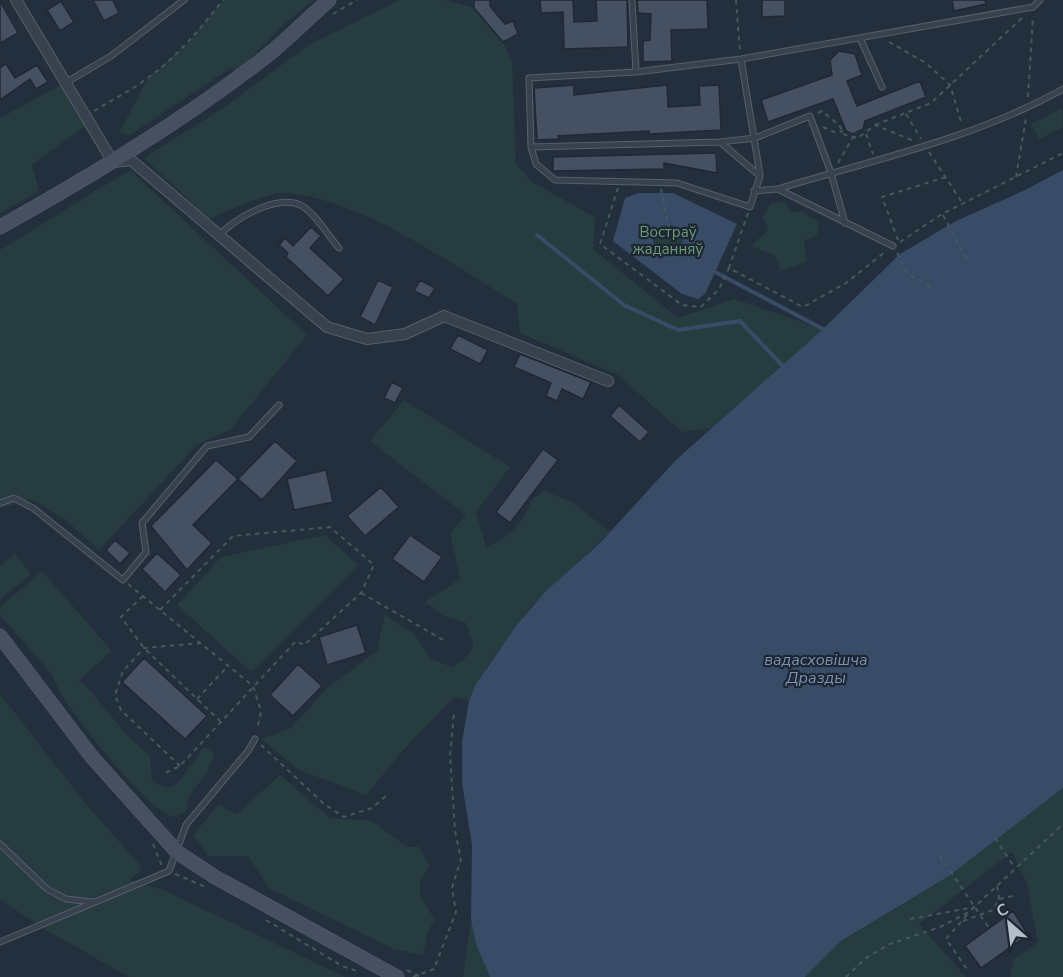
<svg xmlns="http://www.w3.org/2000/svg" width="1063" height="977" font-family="'Nunito Sans',sans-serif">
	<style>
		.green { fill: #263c3f }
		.water { fill: #394c67; fill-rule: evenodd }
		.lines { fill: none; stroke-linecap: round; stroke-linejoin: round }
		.stream { stroke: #394c67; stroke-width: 4 }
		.building { fill: #455162; stroke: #1f2835; stroke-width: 1.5 }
		.lane-casing { stroke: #565f6c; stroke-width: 7 }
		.street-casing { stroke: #565f6c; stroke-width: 12 }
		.secondary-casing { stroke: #565f6c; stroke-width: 15 }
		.path { stroke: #44595c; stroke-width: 2; stroke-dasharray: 4.5 4.5; stroke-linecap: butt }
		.lane { stroke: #38414e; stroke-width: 5 }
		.street { stroke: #38414e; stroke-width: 10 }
		.secondary { stroke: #465061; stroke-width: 14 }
		.labels { text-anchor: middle; stroke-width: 4.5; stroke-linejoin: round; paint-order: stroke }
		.park-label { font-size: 15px; fill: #6b9a76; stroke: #1d2633 }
		.water-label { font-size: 16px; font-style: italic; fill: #7c92b1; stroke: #1d2633 }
	</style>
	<rect width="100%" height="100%" fill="#242f3e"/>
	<path class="green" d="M223,0H314L284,24L237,72L232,67L130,135L119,133L148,78L190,41Z
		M399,0H445L474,8L503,42L512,62L516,164L532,182L595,217L593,249L678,318L734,299L823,329L712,428L682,432L618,375L520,333L517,304C454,265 358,197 283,193C270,192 224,213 209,219L144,158L226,106L310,44Z
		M67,82L88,124L32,165L39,191L0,213V118Z
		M1062,108L1063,127L1039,139L1031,124Z
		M130,170L307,335L230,430L197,445L99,550L67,521L31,499L0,509V250Z
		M785,201L791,212L801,211L819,222L817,235L804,241L807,262L781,271L774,255L751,246L768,230L763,218L770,204Z
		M653 240a15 15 0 1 1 30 0a15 15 0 1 1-30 0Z
		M404,400L510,467L476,512L486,547C500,541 512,533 521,521C533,505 524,503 544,491L572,502L610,532L531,607L488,665L469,701L454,697L407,746L366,795L299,770L261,739L291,728L326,689L377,651L385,615L414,634L431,659L452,667L464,659L474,646L466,623L444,616L425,602L460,579L450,533L466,515L370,441Z
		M325,535L358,565L251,672L177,605L221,557Z
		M15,554L31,574L0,599V566Z
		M42,571L112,651L79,680C105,703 121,735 150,755L152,782L168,788L179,782L203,748L210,749L214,755C211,760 210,767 207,772C202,781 192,789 188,799C187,803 188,808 185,812C182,814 176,816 172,816C152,816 53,695 54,677L0,615V607Z
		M0,694L85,803L141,866L138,873L129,880L164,890L345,977H129L39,926L0,899Z
		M280,775L330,818L372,821L407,847H420L429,867C412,890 421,899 435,919L428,932L423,955L393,949L269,888L248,856H208L193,835L218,805L237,814Z
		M1063,788V977H1010L1014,959L1038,942L1027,884L1012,852L919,924L966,977H805L841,941L949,876Z
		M471,920L476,944L490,977H463Z"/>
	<path class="water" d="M1063,170V788L949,876L841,941L805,977H490L476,944L471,920L472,845L462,783V742L469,701L476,684L516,626L546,591L600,543L676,460L823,329L900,254L956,221L1025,190Z
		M638,193H673L737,224L705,294L698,299L682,294L613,241L625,198ZM671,225C682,230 686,239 680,250L666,256L657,252L652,238L661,226Z"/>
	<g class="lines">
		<path class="stream" d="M537,235L624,305L678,330L740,321L782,365
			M715,272L823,329"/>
	</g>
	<path class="building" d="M93,0H113L119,13L104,21Z
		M474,0H490V6L505,24L513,21L518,34L503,42L474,8Z
		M540,0H573L574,22L597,21L596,0H627L628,47L564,49L563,12L541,13Z
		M637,0H707L708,29L671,30L672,61L643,62V41L650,40L651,14L638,13Z
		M762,0H785V16L762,17Z
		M952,0H985L986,4L954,11Z
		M0,1L18,33L0,43Z
		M61,1L74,22L60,31L47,10Z
		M839,51L855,54L862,75L847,81L857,106L920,81L926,97L865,121L863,129L853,134L846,131L833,99L768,122L761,100L832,75L830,60Z
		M6,64L15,78L37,65L48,82L36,89L30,79L0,100V68Z
		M574,85V95L667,85L668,107L700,105L699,86L719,85L721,130L649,134V131L558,136L560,139L537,140L534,88Z
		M716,153L717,173L664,163V169L553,171V157Z
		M311,227L321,236L310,248L344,279L328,296L286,257L288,253L279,245L285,238L293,246Z
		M378,280L393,287L375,325L360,317Z
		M420,280L435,288L429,298L414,291Z
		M458,335L488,350L480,364L450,349Z
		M520,354L591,382L583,399L562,389L557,401L546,396L551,383L514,367Z
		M392,382L403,388L395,403L384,398Z
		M619,405L649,432L640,442L610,416Z
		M275,441L297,461L262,500L238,479Z
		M543,449L558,460L510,523L496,512Z
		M216,460L238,479L193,525L212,543L187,570L151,526Z
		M326,470L333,502L294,510L287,479Z
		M381,487L399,507L365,536L347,516Z
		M410,535L442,557L424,582L392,559Z
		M115,540L130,553L120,564L106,550Z
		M157,553L181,575L165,592L142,569Z
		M357,625L366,653L327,665L319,637Z
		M144,658L207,716L185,739L122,682Z
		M298,664L322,686L293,716L270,695Z
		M1013,911L1028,935L981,968L965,946Z"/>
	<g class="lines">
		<g class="lane-casing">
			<path id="lane" d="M632,0L636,72
				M860,38L882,87
				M741,59L760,175
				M67,82L111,56L184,0
				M720,142L760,176L750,207L677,183L555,180L536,164L531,147Z
				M720,142L755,138L810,116L831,173L845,223
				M531,147L529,78L636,72L741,59L1033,7L1040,0
				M778,189L893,246
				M754,191L778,189C873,160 976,138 1063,89
				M219,236C234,218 279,193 302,206C316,214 328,236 339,248
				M0,503L14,498L33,508L123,580L146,552L142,523L207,446L249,437L279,405
				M0,844L47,889L66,899L93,902
				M0,942L169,871L186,825L248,751L255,739"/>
		</g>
		<g class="street-casing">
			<path id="street" d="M16,0L113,162L131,160L327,327L367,339L405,334L444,316L608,381"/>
		</g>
		<g class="secondary-casing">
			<path id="secondary" d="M0,227C91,176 181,122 264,58C287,40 307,19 329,0
				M0,636L92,757L177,852L215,877L397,977"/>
		</g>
		<path class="path" d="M736,0L740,53
			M333,14L357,0
			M889,42L926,63L950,85L962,125
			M1028,97L1033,16
			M94,111C112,100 132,90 149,77C178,56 201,28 223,0
			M818,113L822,111L839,125L845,135L858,138L875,125L914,141
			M906,114L921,139
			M875,125L931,103L1023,17
			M823,127L836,133L843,131
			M866,134L873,154
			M929,152L963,204
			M838,163L853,137
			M1016,177L1026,118
			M618,188L600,244L682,305L701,307L719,289L729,268
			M661,189L670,233
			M748,213L729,268L803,307L846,283L885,252
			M943,215L967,260
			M898,240L882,197L946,177
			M900,242L942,214L1063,153
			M897,253L908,274L934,289
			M128,584L253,686L261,711L257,730
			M361,593L447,642
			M143,596L121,617L144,648L220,721
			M160,610L233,536L330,527L374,565L361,593L304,645L296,641L180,766L165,773
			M197,699L228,666
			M261,745L324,804L344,817L372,808L386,796
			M180,766L121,710L115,695L123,671L144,648L200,643
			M995,838L1015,868
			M153,844L162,866
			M940,856L989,928
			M175,874L208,888
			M997,886L1002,916
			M967,915L946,939L969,972
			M910,919L975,907
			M266,920L342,966L357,971
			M963,921L993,910L999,899L1017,895
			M407,970L421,977
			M413,977L434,969L456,912L452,888L461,859L455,831L450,756L454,713
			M846,977L866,958L890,944L940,927L969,912L1063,824"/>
		<use href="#lane" class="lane"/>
		<use href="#street" class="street"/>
		<use href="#secondary" class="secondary"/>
	</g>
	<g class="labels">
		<g class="park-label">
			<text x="668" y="237">Востраў<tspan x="668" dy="17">жаданняў</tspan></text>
		</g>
		<g class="water-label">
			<text x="816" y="665">вадасховішча<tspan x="816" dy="18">Дразды</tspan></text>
		</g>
	</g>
	<g transform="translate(1009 923) rotate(332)" stroke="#1d2633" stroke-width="4.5" paint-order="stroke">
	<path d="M0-4.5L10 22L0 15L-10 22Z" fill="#b4bcc9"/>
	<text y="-9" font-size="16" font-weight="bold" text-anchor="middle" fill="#b4bcc9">С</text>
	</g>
</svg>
